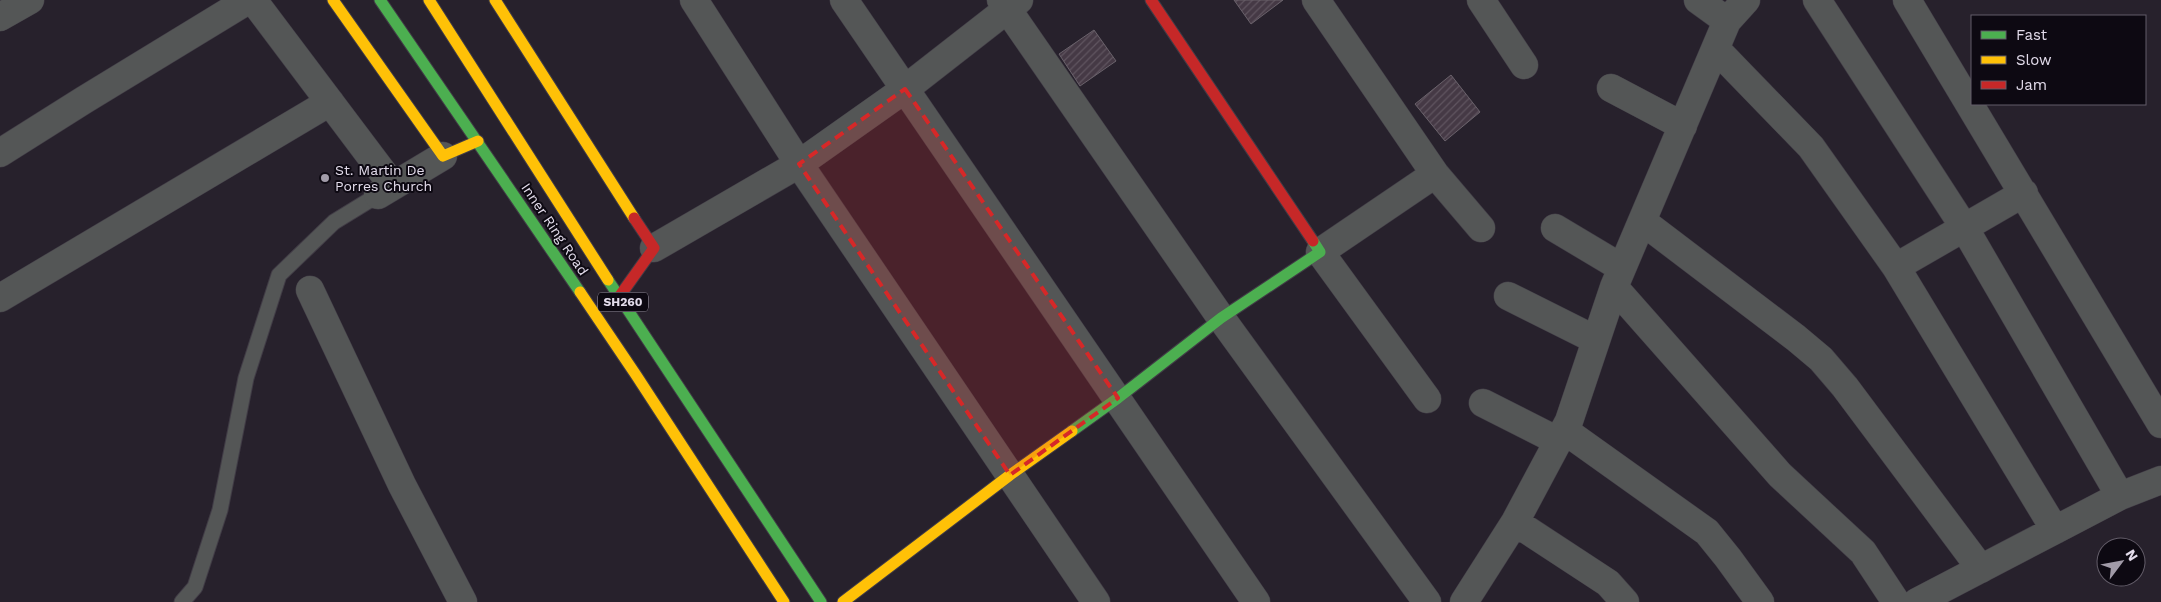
<svg xmlns="http://www.w3.org/2000/svg" width="2161" height="602" font-family="'Work Sans',sans-serif">
	<style>
		.building { fill: url(#building-hatch); stroke: #6a626b }
		.lines { fill: none; stroke-linecap: round; stroke-linejoin: round }
		.lane-casing { stroke: #413c46; stroke-width: 17 }
		.street-casing { stroke: #413c46; stroke-width: 29 }
		.fast-casing { stroke: #413c46; stroke-width: 13 }
		.slow-casing { stroke: #413c46; stroke-width: 13 }
		.jam-casing { stroke: #413c46; stroke-width: 13 }
		.lane { stroke: #545656; stroke-width: 15 }
		.street { stroke: #545656; stroke-width: 28 }
		.fast { stroke: #4caf50; stroke-width: 11 }
		.slow { stroke: #ffc107; stroke-width: 11 }
		.jam { stroke: #c62828; stroke-width: 11 }
		.marked { fill: #d62828; fill-opacity: 0.2; stroke: #d62828; stroke-width: 4; stroke-dasharray: 10 6; stroke-linejoin: round }
		.poi-dot { fill: #a19ba8; stroke: #0d0912; stroke-width: 2 }
		.labels { text-anchor: middle; stroke-width: 4; stroke-linejoin: round; paint-order: stroke }
		.shield { fill: #0d0912; stroke: #a39daa; stroke-width: 1 }
		.shield-label { font-size: 12px; font-weight: bold; fill: #e3dceb }
		.poi-label { font-size: 14px; fill: #e3dceb; stroke: #0d0912; text-anchor: start }
		.street-label { font-size: 14px; fill: #e3dceb; stroke: #0d0912 }
	</style>
	<defs>
		<pattern id="building-hatch" width="6" height="6" patternUnits="userSpaceOnUse" patternTransform="scale(1.25)"><rect width="6" height="6" fill="#453945"/><path d="M-1 1l2-2M0 6l6-6M5 7l2-2" fill="none" stroke="#605560"/></pattern>
	</defs>
	<rect width="100%" height="100%" fill="#27212c"/>
	<path class="building" d="M1234,0H1283L1251,24Z
		M1094,30L1116,61L1080,86L1059,54Z
		M1451,75L1480,112L1445,141L1415,104Z"/>
	<g class="lines">
		<g class="lane-casing">
			<path id="lane" d="M182,602L195,587L220,510L246,378L279,275L334,222L378,195"/>
		</g>
		<g class="street-casing">
			<path id="street" d="M253,0L393,186
				M694,0L799,164L1096,602
				M844,0L1256,602
				M1001,0L1221,318L1427,602
				M1316,0L1435,174L1481,228
				M1481,0L1524,65
				M1698,0L1727,21
				M1817,0L1964,227L2120,496
				M1907,0L2161,424
				M0,17L30,0
				M1716,49L1811,147L1896,267L2055,530L1917,602
				M1611,88L1683,126
				M0,153L84,100L248,0
				M378,195L443,156
				M1642,221L1796,338L1821,359L1845,387L1981,569
				M1555,228L1622,268
				M654,248L799,164L905,89L1019,0
				M1896,267L2024,193
				M1614,287L1780,475L1863,552L1896,602
				M310,290L402,485L463,602
				M1508,296L1596,340
				M0,298L330,102
				M1427,399L1320,252L1435,174
				M1483,403L1558,441
				M1564,430L1707,532L1728,558L1760,602
				M1515,522L1608,583L1625,602
				M2055,530L2120,496L2161,480
				M1464,602L1515,522L1569,421L1614,287L1727,21L1746,0"/>
		</g>
		<g class="fast-casing">
			<path id="fast" d="M380,0L580,292
				M608,280L821,602
				M1072,431L1118,398L1221,318L1320,252L1313,241"/>
		</g>
		<g class="slow-casing">
			<path id="slow" d="M333,0L443,156L478,141
				M429,0L608,280
				M495,0L634,218
				M580,292L636,375L784,602
				M843,602L1010,475L1072,431"/>
		</g>
		<g class="jam-casing">
			<path id="jam" d="M1151,0L1313,241
				M619,297L654,248L634,218"/>
		</g>
		<use href="#lane" class="lane"/>
		<use href="#street" class="street"/>
		<use href="#fast" class="fast"/>
		<use href="#slow" class="slow"/>
		<use href="#jam" class="jam"/>
	</g>
	<path class="marked" d="M905,89L1118,398L1010,475L799,164Z"/>
	<circle class="poi-dot" cx="325" cy="178" r="5"/>
	<g class="labels">
		<rect class="shield" x="598" y="292.5" width="50" height="19" rx="4"/>
		<g class="shield-label">
			<text x="623" y="306">SH260</text>
		</g>
		<g class="poi-label">
			<text x="335" y="175">St. Martin De<tspan x="335" dy="16">Porres Church</tspan></text>
		</g>
		<g class="street-label">
			<text transform="translate(555 229) rotate(56)" y="5">Inner Ring Road</text>
		</g>
	</g>
	<rect x="1971" y="15" width="175" height="90" fill="#0d0912" stroke="#635d69"/>
	<rect x="1981" y="31" width="25" height="8" fill="#4caf50" stroke="#635d69"/>
	<text x="2016" y="40" font-size="15" fill="#e3dceb">Fast</text>
	<rect x="1981" y="56" width="25" height="8" fill="#ffc107" stroke="#635d69"/>
	<text x="2016" y="65" font-size="15" fill="#e3dceb">Slow</text>
	<rect x="1981" y="81" width="25" height="8" fill="#c62828" stroke="#635d69"/>
	<text x="2016" y="90" font-size="15" fill="#e3dceb">Jam</text>
	<g transform="translate(2121 562) rotate(58)"><circle r="24" fill="#0d0912" stroke="#635d69"/>
	<path d="M0-4L9 19L0 12L-9 19Z" fill="#a19ba8"/>
	<text y="-8" font-size="14" font-weight="bold" text-anchor="middle" fill="#e3dceb">N</text>
	</g>
</svg>
